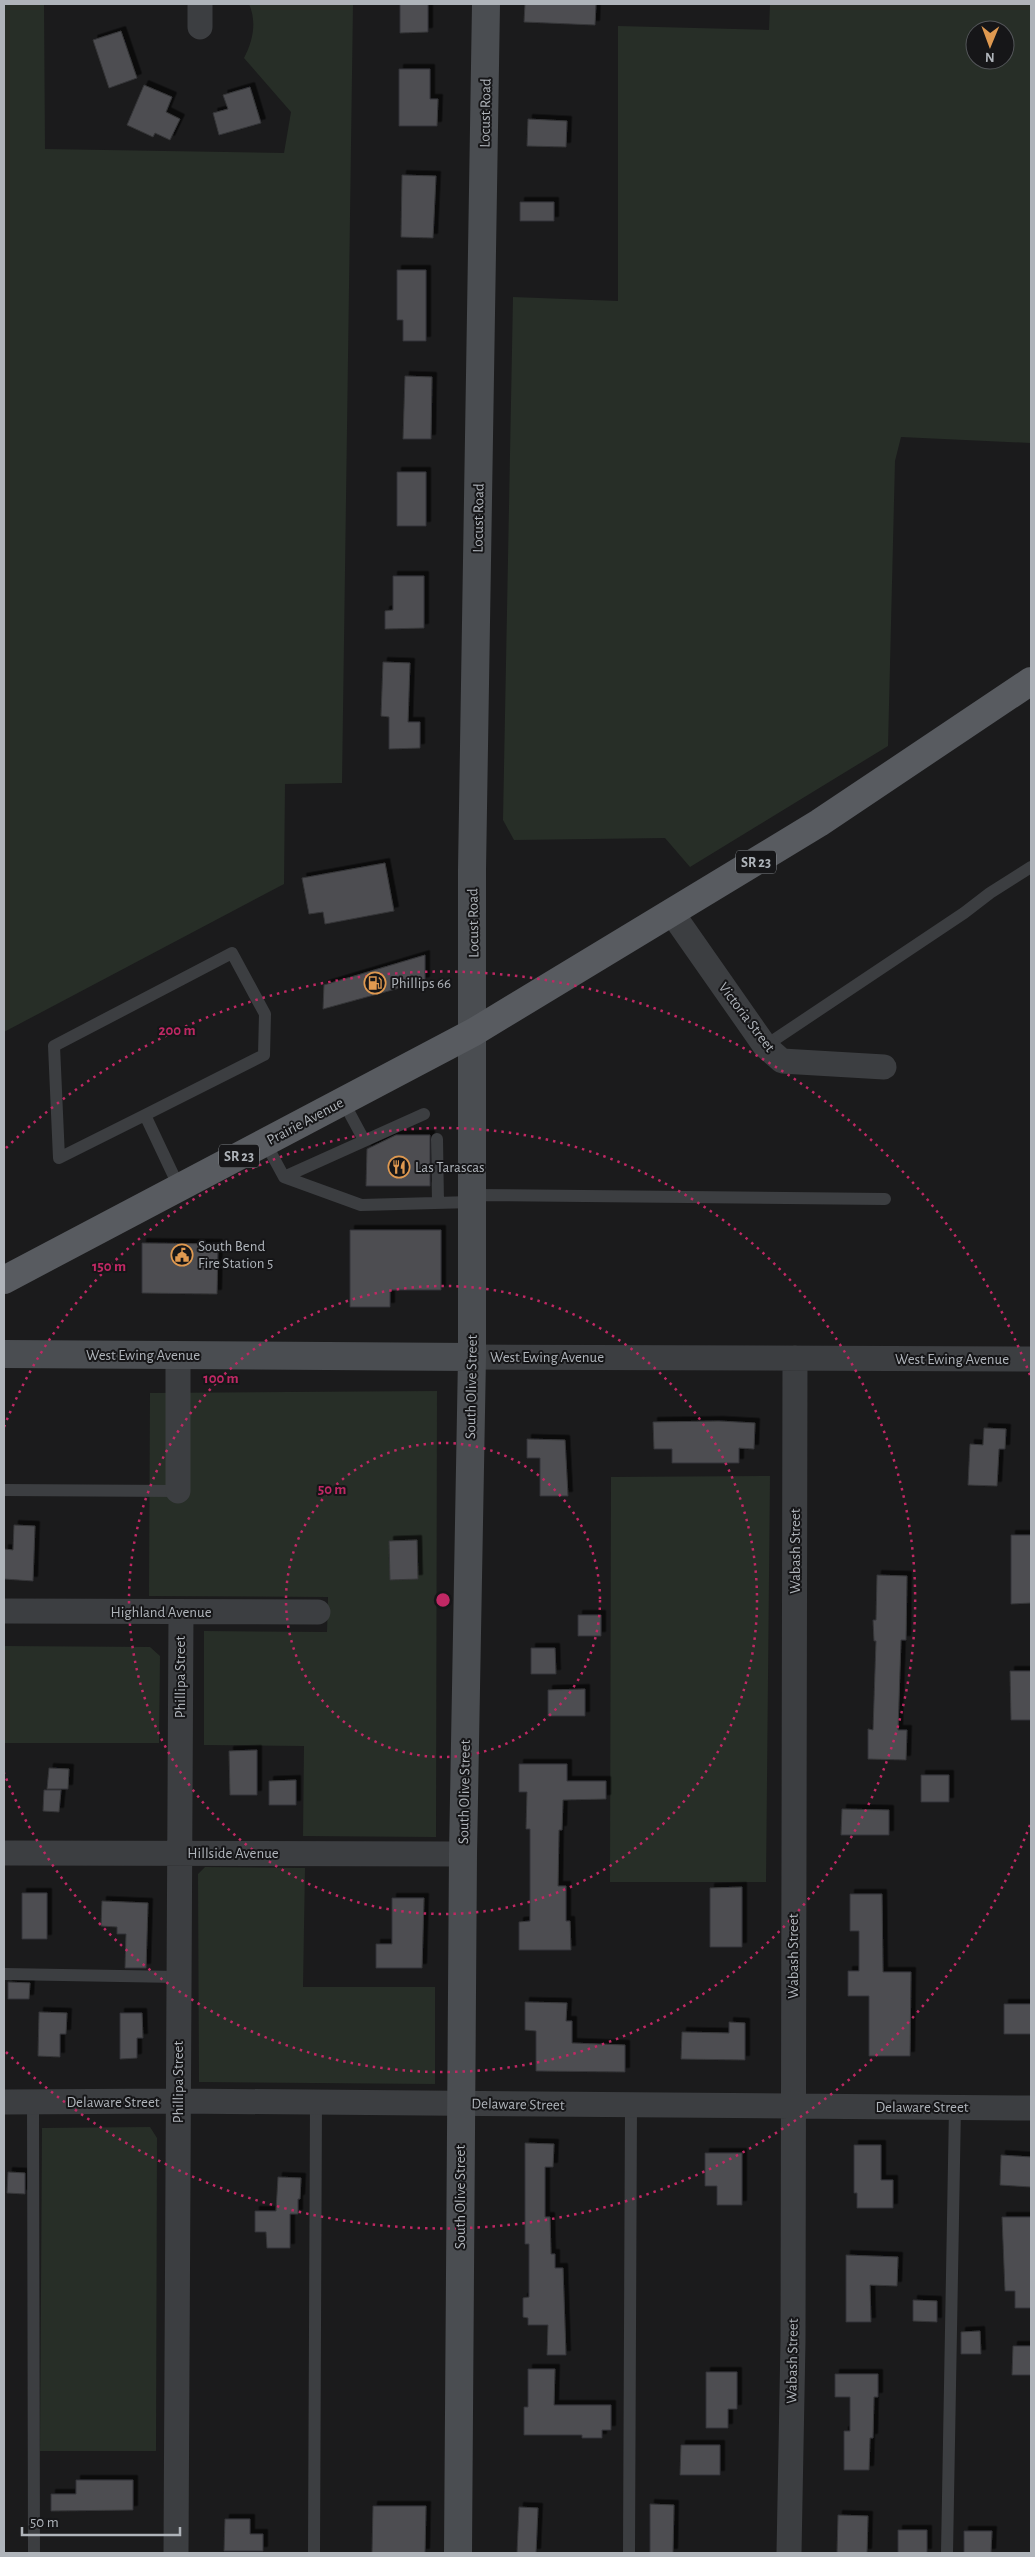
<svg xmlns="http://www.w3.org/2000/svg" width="1035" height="2557" font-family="'Alegreya Sans',sans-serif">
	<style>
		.green { fill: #272e27; fill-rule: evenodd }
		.building { fill: #4d4e51; stroke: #353538; filter: url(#shadow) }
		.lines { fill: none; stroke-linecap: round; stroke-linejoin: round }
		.lane { stroke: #3c3e41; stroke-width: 12 }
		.street { stroke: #3c3e41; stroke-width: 25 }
		.secondary { stroke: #4a4d51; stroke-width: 28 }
		.primary { stroke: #585b60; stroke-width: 28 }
		.ring { fill: none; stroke: #c02864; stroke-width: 2.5; stroke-dasharray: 2.5 5 }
		.labels { text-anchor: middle; stroke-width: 4; stroke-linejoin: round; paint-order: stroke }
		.shield { fill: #161618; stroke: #818589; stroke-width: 1 }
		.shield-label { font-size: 14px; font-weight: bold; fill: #afb4ba }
		.street-label { font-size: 15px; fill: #afb4ba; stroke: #161618 }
		.poi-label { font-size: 15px; fill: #afb4ba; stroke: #161618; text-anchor: start }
		.centre { fill: #c02864; stroke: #161618; stroke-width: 2.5 }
		.ring-label { font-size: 15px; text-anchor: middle; font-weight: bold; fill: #c02864; stroke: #161618; stroke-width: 4; stroke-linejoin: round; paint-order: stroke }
	</style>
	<defs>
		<filter id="shadow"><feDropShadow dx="4.5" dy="-4.5" stdDeviation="0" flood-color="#0009"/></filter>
	</defs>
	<rect width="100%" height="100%" fill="#1b1b1c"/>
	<path class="green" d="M4,4H44L45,149L284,153L291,112L244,58C253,41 257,22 249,4H353L342,783L285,784L284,884L4,1032Z
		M770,4H1031V443L901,437L895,461L888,746L690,867L665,838L514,840L503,820L513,297L618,301V26L769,30ZM975,30H1005V60H975Z
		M437,1391L436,1837L303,1836L304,1746L204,1745V1631L327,1632L328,1597L149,1596L150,1393Z
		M770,1476L766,1882H610L611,1477Z
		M4,1646L150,1647L160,1656L159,1743H4Z
		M205,1867L305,1868L303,1987H435V2084L199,2082L198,1874Z
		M150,2127L157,2138L156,2451H40L42,2128Z"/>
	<path class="building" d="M400,4H428V32L400,33Z
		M525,4H596L595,25L524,22Z
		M121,31L137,78L109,88L93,40Z
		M399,69H430V99H438L437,126H399Z
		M144,85L172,97L166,112L180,119L170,140L155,133L153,137L127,125Z
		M250,87L261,123L219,135L213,113L228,109L223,95Z
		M528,119L567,121L566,147L527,146Z
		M402,175L436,176L433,238L401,237Z
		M520,202H554V221H520Z
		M397,270H426V341H403V320H397Z
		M405,376L432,377L431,439H403Z
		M397,472H426V526H397Z
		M393,576H424V628L385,629V611L393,610Z
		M383,662L410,663L408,722H420V748L389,749V717L381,716Z
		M385,863L394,911L325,924L323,912L309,914L302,878Z
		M425,955V981L323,1009L324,985Z
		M396,1135H430V1186H366L367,1149Z
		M350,1230H441V1290H390V1307H350Z
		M142,1243L218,1244L217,1294L142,1293Z
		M719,1421L755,1423L754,1449L739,1448V1463H672V1449H654L653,1422Z
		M984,1428L1006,1429L1005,1449H999L997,1486L968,1485L970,1444L983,1445Z
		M527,1439L565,1440L568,1496H540V1458H527Z
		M14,1525L35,1526L33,1581L4,1579V1549L13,1550Z
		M1011,1535H1031V1603L1011,1604Z
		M417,1540L418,1579L390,1580L389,1541Z
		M877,1575L907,1576L906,1640H901L898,1730H907L906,1760L868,1759V1729L873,1730L876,1641H874L873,1620H876Z
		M578,1615H601V1636H578Z
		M531,1648H555L556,1674H531Z
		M1010,1671H1031V1720H1011Z
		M585,1689V1716H548V1690Z
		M257,1750V1795H230L229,1751Z
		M519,1764H567V1781H606V1799L563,1800L562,1830H559L558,1886H566V1921H570L571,1950H519V1922L530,1921V1829H526L527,1792H519Z
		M49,1768L69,1769L68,1789H47Z
		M921,1775H949V1802H921Z
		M296,1780V1805H269V1781Z
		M44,1790H61L59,1812L43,1811Z
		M842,1809L889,1810V1835H841Z
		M742,1887V1947H710V1888Z
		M22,1893H47V1939H22Z
		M850,1894H882L883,1972H911L910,2056H869V1996H848V1971H859V1931H850Z
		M392,1898H424L422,1968H376V1944H392Z
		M102,1901L148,1903L146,1968H125L126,1934H117V1927L101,1926Z
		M8,1982L30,1983L29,1999H8Z
		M525,2002L567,2003L566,2021H572V2043L625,2045V2072L536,2071V2031L525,2030Z
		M1004,2004H1031V2034H1004Z
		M39,2012L67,2013L66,2034H60V2057L38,2056Z
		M120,2013H142L143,2038H137V2058L120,2059Z
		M729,2022L745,2023V2060L681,2059L682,2032L729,2033Z
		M525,2143L554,2144L553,2167H545V2217H550L551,2254H555V2268H563L566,2355H547L548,2325H528V2318L523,2317V2298L529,2297V2244H525Z
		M854,2145H881V2180H893V2208H857V2193H854Z
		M705,2153H742V2205H717V2186H705Z
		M1001,2155L1031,2157V2187L1000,2185Z
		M8,2172L25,2173V2194L7,2193Z
		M278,2177L301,2178L300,2199H298V2214H290V2248H267L266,2232H255V2211H276Z
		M1002,2217H1031V2308H1015V2291H1005Z
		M846,2255L898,2257L897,2286L870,2285L871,2322H846Z
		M913,2300L937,2301V2322L913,2321Z
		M980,2331L981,2354H961V2332Z
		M1013,2346H1031V2375H1012Z
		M528,2369H555L554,2405H611V2430H602V2438H582V2435H524V2407H528Z
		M706,2372H737V2409H728V2428H706Z
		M835,2374H878V2397H874L873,2438H870L869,2470H844V2431H850V2397H835Z
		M681,2445H720V2475H680Z
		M76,2480H133V2510L51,2511V2494H76Z
		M650,2504L674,2505L673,2553H650Z
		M373,2506H426L425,2553H372Z
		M519,2507L538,2508L536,2553H517Z
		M838,2515L868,2516L867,2553H837Z
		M225,2519H250V2534H263V2551H224Z
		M898,2530H927V2553H898Z
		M964,2531H992L991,2553H964Z"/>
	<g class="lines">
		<path class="lane" d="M765,1046L964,913L990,893L1031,867
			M343,1101L364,1140
			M145,1115L264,1055L265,1014L232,953L54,1046L59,1158L145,1115L179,1187
			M437,1139L438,1203
			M265,1142L284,1177L361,1205L472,1202
			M284,1177L424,1114
			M472,1195L885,1199
			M4,1490L178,1491
			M4,1974L179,1977
			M33,2102L34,2553
			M314,2553L316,2102
			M629,2553L631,2106
			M947,2553L955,2107"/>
		<path class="street" d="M200,27V4
			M672,913L765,1046L782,1061L884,1067
			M472,1357L1031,1359
			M178,1491V1356
			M4,1611L318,1612
			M4,1853L463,1854
			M4,2102L178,2101L1031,2108
			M176,2553L181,1612
			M789,2553L793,2341L795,1358"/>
		<path class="secondary" d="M4,1354L472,1357
			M458,2553L463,1854L472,1357V870L486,4"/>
		<path class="primary" d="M4,1280L474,1032L819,823L1031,681"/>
	</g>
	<g class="ring">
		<circle cx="443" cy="1600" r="157"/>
		<circle cx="443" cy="1600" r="314"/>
		<path d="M4 1427A472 472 0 1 1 4 1773"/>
		<path d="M1030 1825A629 629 0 0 1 6 2052M6 1148A629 629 0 0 1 1030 1375"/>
	</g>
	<defs>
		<g id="fuel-ring" transform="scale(1.125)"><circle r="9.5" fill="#161618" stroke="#df9950" stroke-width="1.5"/><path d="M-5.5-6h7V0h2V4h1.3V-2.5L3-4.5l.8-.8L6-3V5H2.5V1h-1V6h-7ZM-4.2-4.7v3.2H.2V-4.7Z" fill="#df9950"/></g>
		<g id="restaurant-ring" transform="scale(1.125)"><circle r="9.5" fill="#161618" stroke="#df9950" stroke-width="1.5"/><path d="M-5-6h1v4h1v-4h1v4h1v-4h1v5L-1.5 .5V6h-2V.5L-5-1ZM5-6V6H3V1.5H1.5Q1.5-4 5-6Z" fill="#df9950"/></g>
		<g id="civic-ring" transform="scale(1.125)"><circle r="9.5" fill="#161618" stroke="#df9950" stroke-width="1.5"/><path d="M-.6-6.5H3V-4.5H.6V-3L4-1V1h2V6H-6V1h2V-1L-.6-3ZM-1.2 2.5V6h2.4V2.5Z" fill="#df9950"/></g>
	</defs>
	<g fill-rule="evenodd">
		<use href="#fuel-ring" x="375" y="983"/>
		<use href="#restaurant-ring" x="399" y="1167"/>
		<use href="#civic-ring" x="182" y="1255"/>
	</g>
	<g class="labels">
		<g class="shield">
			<rect x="736" y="850.5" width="40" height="23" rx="4"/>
			<rect x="219" y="1144.5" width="40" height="23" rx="4"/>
		</g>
		<g class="shield-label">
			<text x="756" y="867">SR 23</text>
			<text x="239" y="1161">SR 23</text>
		</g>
		<g class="street-label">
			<text transform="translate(485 113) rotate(-89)" y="5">Locust Road</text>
			<text transform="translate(478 518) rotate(-89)" y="5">Locust Road</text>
			<text transform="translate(473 923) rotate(-91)" y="5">Locust Road</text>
			<text transform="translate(747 1017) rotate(53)" y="5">Victoria Street</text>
			<text transform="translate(305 1121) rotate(-28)" y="5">Prairie Avenue</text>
			<text x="143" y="1360">West Ewing Avenue</text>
			<text x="547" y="1362">West Ewing Avenue</text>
			<text x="952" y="1364">West Ewing Avenue</text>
			<text transform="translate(471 1387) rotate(-89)" y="5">South Olive Street</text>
			<text transform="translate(795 1551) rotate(-90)" y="5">Wabash Street</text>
			<text x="161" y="1617">Highland Avenue</text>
			<text transform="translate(180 1677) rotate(-90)" y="5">Phillipa Street</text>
			<text transform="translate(464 1792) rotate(-89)" y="5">South Olive Street</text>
			<text x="233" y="1858">Hillside Avenue</text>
			<text transform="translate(793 1956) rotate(-90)" y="5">Wabash Street</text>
			<text transform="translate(178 2082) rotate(-90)" y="5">Phillipa Street</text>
			<text x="113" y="2107">Delaware Street</text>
			<text transform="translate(518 2104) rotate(1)" y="5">Delaware Street</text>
			<text x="922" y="2112">Delaware Street</text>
			<text transform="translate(460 2197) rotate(-90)" y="5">South Olive Street</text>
			<text transform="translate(792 2361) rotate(-89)" y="5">Wabash Street</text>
		</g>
		<g class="poi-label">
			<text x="391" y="988">Phillips 66</text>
			<text x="415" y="1172">Las Tarascas</text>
			<text x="198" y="1251">South Bend<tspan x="198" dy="17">Fire Station 5</tspan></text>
		</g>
	</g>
	<circle cx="443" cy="1600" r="8" class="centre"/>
	<g class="ring-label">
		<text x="177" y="1035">200 m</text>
		<text x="109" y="1271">150 m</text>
		<text x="221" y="1383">100 m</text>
		<text x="332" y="1494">50 m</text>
	</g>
	<rect width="1035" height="2557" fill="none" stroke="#afb4ba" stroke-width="10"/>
	<g transform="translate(990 45) rotate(181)"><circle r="24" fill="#161618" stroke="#535559"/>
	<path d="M0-4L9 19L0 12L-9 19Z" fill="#df9950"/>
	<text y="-8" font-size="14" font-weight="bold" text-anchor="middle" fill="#afb4ba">N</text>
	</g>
	<path d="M22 2527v8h158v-8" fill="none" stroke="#afb4ba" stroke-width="2.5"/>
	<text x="30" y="2527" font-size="15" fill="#afb4ba" stroke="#161618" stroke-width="4" paint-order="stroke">50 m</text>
</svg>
